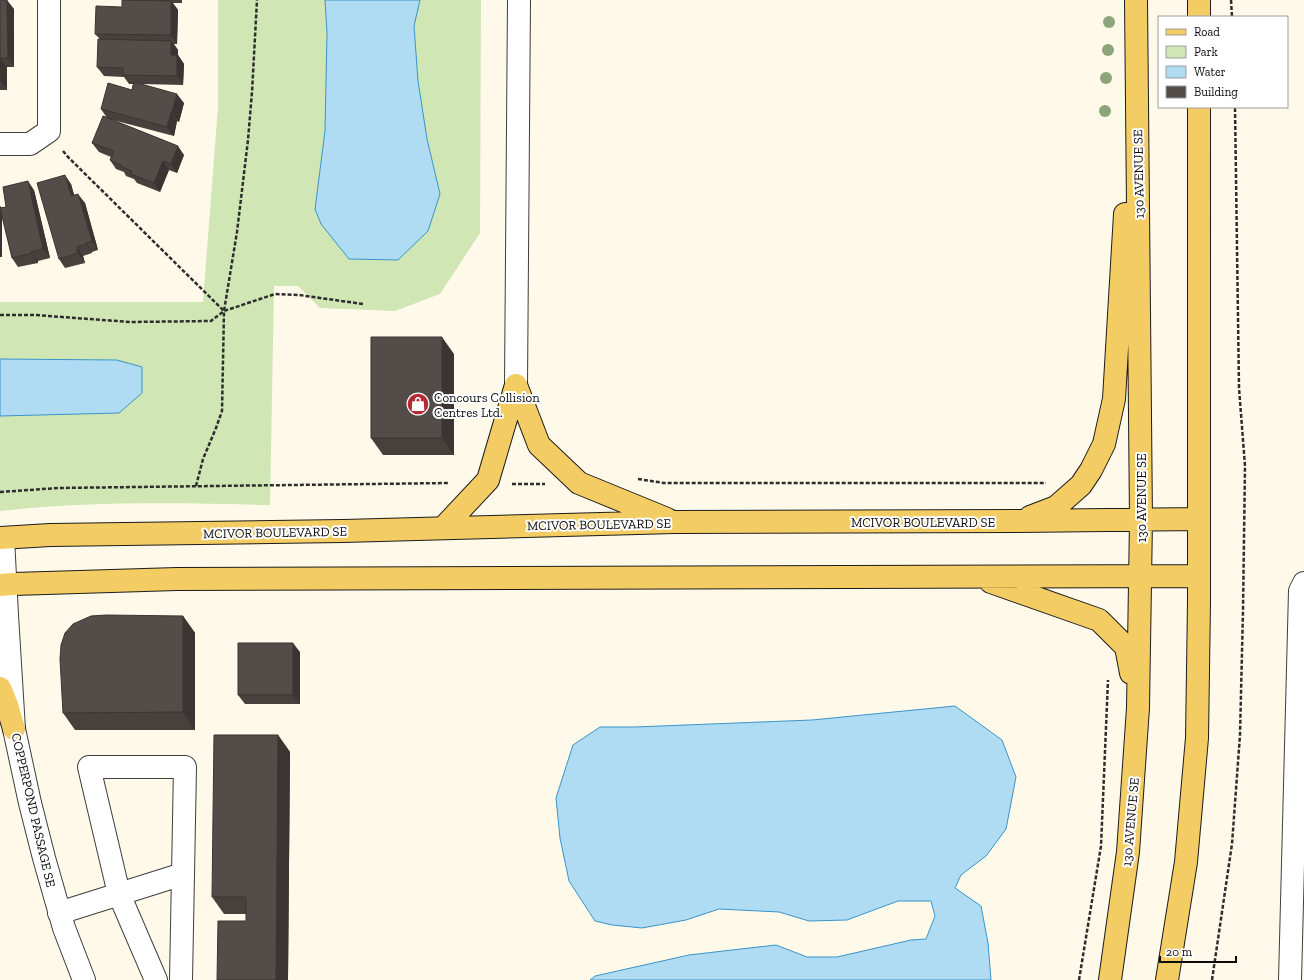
<svg xmlns="http://www.w3.org/2000/svg" width="1304" height="980" font-family="'Zilla Slab',serif">
	<style>
		.green { fill: #d0e6b5 }
		.water { fill: #b0dcf3; stroke: #3a94c8 }
		.lines { fill: none; stroke-linecap: round; stroke-linejoin: round }
		.minor-casing { stroke: #3e3e3e; stroke-width: 24 }
		.major-casing { stroke: #1c1c1c; stroke-width: 24 }
		.path { stroke: #2d2d2d; stroke-width: 2.5; stroke-dasharray: 4 2; stroke-linecap: butt }
		.minor { stroke: #fff; stroke-width: 22 }
		.major { stroke: #f4cc64; stroke-width: 22 }
		.tree { fill: #8ca479 }
		.wall { fill: #47413e }
		.shaded-wall { fill: #3a3532 }
		.building { fill: #534c48; stroke: #3a3532 }
		.labels { text-anchor: middle; stroke-width: 4; stroke-linejoin: round; paint-order: stroke }
		.street-label { font-size: 13px; fill: #0b0b0b; stroke: #fff }
		.poi-label { font-size: 13px; fill: #0b0b0b; stroke: #fff; text-anchor: start }
	</style>
	<rect width="100%" height="100%" fill="#fef9e9"/>
	<path class="green" d="M218,0H481L480,233L440,294L395,311L320,308L298,286H274L270,505C180,503 89,501 0,511V302H203L218,107Z"/>
	<path class="water" d="M325,0H420L414,26L418,81L427,139L440,194L428,231L398,260L349,259L321,224L315,209L325,131L327,33Z
		M0,359L117,360L142,367V393L119,413L0,416Z
		M955,706L1002,740L1016,777L1006,829L986,856L961,875L955,888L981,906L988,943L991,980H590L595,976L689,955L732,950L776,945L807,957H837L911,940L926,939L935,916L931,901H898L847,920L809,921L779,912L719,909L686,920L642,928L612,925L595,921L569,881L560,838L556,798L573,745L600,727H635L812,720Z"/>
	<g class="lines">
		<g class="minor-casing">
			<path id="minor" d="M0,144H30L49,131V0
				M516,385L519,0
				M3,538L7,615L14,729L30,803L44,858L64,928L84,980
				M59,913L183,874L181,980
				M156,980L119,894L89,767H185L183,874
				M1290,980L1300,591L1304,583"/>
		</g>
		<g class="major-casing">
			<path id="major" d="M1199,0V17
				M516,385L539,445L579,483L667,519
				M1030,517L1056,507L1081,485L1091,470L1104,444L1114,399L1125,214
				M443,528L488,480L516,385
				M0,538L50,535L343,531L675,522L1017,521L1199,519
				M991,582L1099,620L1126,647L1131,673
				M0,585L13,584L177,579L1199,576
				M0,688L7,705L14,729
				M1110,980L1128,852L1138,708L1141,520L1136,0
				M1167,980L1186,862L1197,738L1199,602V107"/>
		</g>
		<path class="path" d="M1231,0L1232,17
			M63,151L68,157L224,311
			M0,315H35L130,322L211,321L224,311L275,294L299,295L363,304
			M638,479L664,483H1046
			M512,484H545
			M196,486L203,459L216,428L222,411L224,311L237,232L248,140L252,92L257,0
			M0,492L58,488L449,483
			M1079,980L1101,846L1108,680
			M1212,980L1232,844L1240,735L1243,611L1245,466L1239,388L1235,107"/>
		<use href="#minor" class="minor"/>
		<use href="#major" class="major"/>
	</g>
	<g class="tree">
		<circle cx="1109" cy="22" r="6"/>
		<circle cx="1108" cy="50" r="6"/>
		<circle cx="1106" cy="78" r="6"/>
		<circle cx="1105" cy="111" r="6"/>
	</g>
	<path class="wall" d="M0,0L14,9V67H7V90H0Z
		M122,0H182V3H173L178,10L177,44H174L178,50V55L184,64L183,85L141,84L184,103L179,122L177,121L174,136L109,119L184,155L177,173L169,170L160,192L137,183L134,179L126,176L124,172L116,169L110,160L111,157L99,152L92,143L107,118L101,109L132,90L133,84H129L124,77L104,76L97,67L100,39L95,34L122,7Z
		M71,184L74,195L85,203L98,250L92,252V253L83,256L85,263L65,268L59,259Z
		M34,190L50,258L38,261V263L18,267L12,258L2,214V257H0V206L1,208L6,207Z
		M454,354V455H383L371,438Z
		M183,616L195,633V730H75L63,713Z
		M300,652V704H245L238,695Z
		M278,735L290,752L288,980H217L246,921V914H224L212,897Z"/>
	<path class="shaded-wall" d="M7,0L14,9V67L8,58Z
		M171,1L178,10L177,44L171,35Z
		M171,41L178,50V55L184,64L183,85L177,76L171,55Z
		M0,58L7,67V90L1,81Z
		M177,94L184,103L179,122L172,112Z
		M171,112L177,121L174,136L167,127Z
		M178,146L184,155L177,173L171,164Z
		M163,161L169,170L160,192L154,183Z
		M65,175L71,184L77,205L71,196Z
		M28,181L34,190L50,258L43,249Z
		M78,194L85,203L98,250L92,241Z
		M0,206L2,208V257L0,255Z
		M86,243L92,252V253L86,244Z
		M77,247L83,256L85,263L78,253Z
		M31,252L38,261V263L32,253Z
		M442,337L454,354V455L442,438Z
		M183,616L195,633V730L183,712Z
		M293,643L300,652V704L293,695Z
		M278,735L290,752L288,980H276Z"/>
	<path class="building" d="M0,0H7L8,58H0L1,81H0Z
		M122,0L171,1V35L95,34L96,6L122,7Z
		M98,39L171,41V55H177V76L123,75V68L97,67Z
		M134,82L177,94L172,112H171L167,127L101,109L108,83L132,90Z
		M103,116L178,146L171,164L163,161L154,183L131,174L132,171L120,166L121,165L110,160L114,151L92,143Z
		M65,175L71,196L78,194L92,241L86,243V244L77,247L78,253L59,259L37,183Z
		M28,181L43,249L31,252L32,253L12,258L0,208L6,207L3,187Z
		M371,337H442V438H371Z
		M106,615L183,616V712L63,713L60,659L61,645L65,633L73,624L91,616Z
		M238,643H293V695H238Z
		M214,735H278L276,980H217L218,921H246V897H212Z"/>
	<defs>
		<g id="shop-disc" transform="scale(1.15)"><circle r="9.5" fill="#b52934" stroke="#fff"/><path d="M-5-2.5h2.3a2.7 3.5 0 0 1 5.4 0H5L5.5 6h-11ZM-1.5-2.5h3a1.5 2.3 0 0 0-3 0Z" fill="#fff"/></g>
	</defs>
	<g fill-rule="evenodd">
		<use href="#shop-disc" x="418" y="404"/>
	</g>
	<g class="labels">
		<g class="street-label">
			<text transform="translate(1138 174) rotate(-91)" y="5">130 AVENUE SE</text>
			<text transform="translate(1141 498) rotate(-90)" y="5">130 AVENUE SE</text>
			<text x="923" y="527">MCIVOR BOULEVARD SE</text>
			<text transform="translate(599 524) rotate(-1)" y="5">MCIVOR BOULEVARD SE</text>
			<text transform="translate(275 532) rotate(-1)" y="5">MCIVOR BOULEVARD SE</text>
			<text transform="translate(34 810) rotate(77)" y="5">COPPERPOND PASSAGE SE</text>
			<text transform="translate(1130 822) rotate(-85)" y="5">130 AVENUE SE</text>
		</g>
		<g class="poi-label">
			<text x="434" y="402">Concours Collision<tspan x="434" dy="15">Centres Ltd.</tspan></text>
		</g>
	</g>
	<rect x="1158" y="16" width="130" height="92" fill="#ffffff" stroke="#9d9d9d"/>
	<rect x="1166" y="29" width="20" height="6" fill="#f4cc64" stroke="#9d9d9d"/>
	<text x="1194" y="36" font-size="12" fill="#0b0b0b">Road</text>
	<rect x="1166" y="46" width="20" height="12" fill="#d0e6b5" stroke="#9d9d9d"/>
	<text x="1194" y="56" font-size="12" fill="#0b0b0b">Park</text>
	<rect x="1166" y="66" width="20" height="12" fill="#b0dcf3" stroke="#9d9d9d"/>
	<text x="1194" y="76" font-size="12" fill="#0b0b0b">Water</text>
	<rect x="1166" y="86" width="20" height="12" fill="#534c48" stroke="#9d9d9d"/>
	<text x="1194" y="96" font-size="12" fill="#0b0b0b">Building</text>
	<path d="M1160 956v6h76v-6" fill="none" stroke="#0b0b0b" stroke-width="2"/>
	<text x="1166" y="956" font-size="12" fill="#0b0b0b" stroke="#ffffff" stroke-width="3" paint-order="stroke">20 m</text>
</svg>
